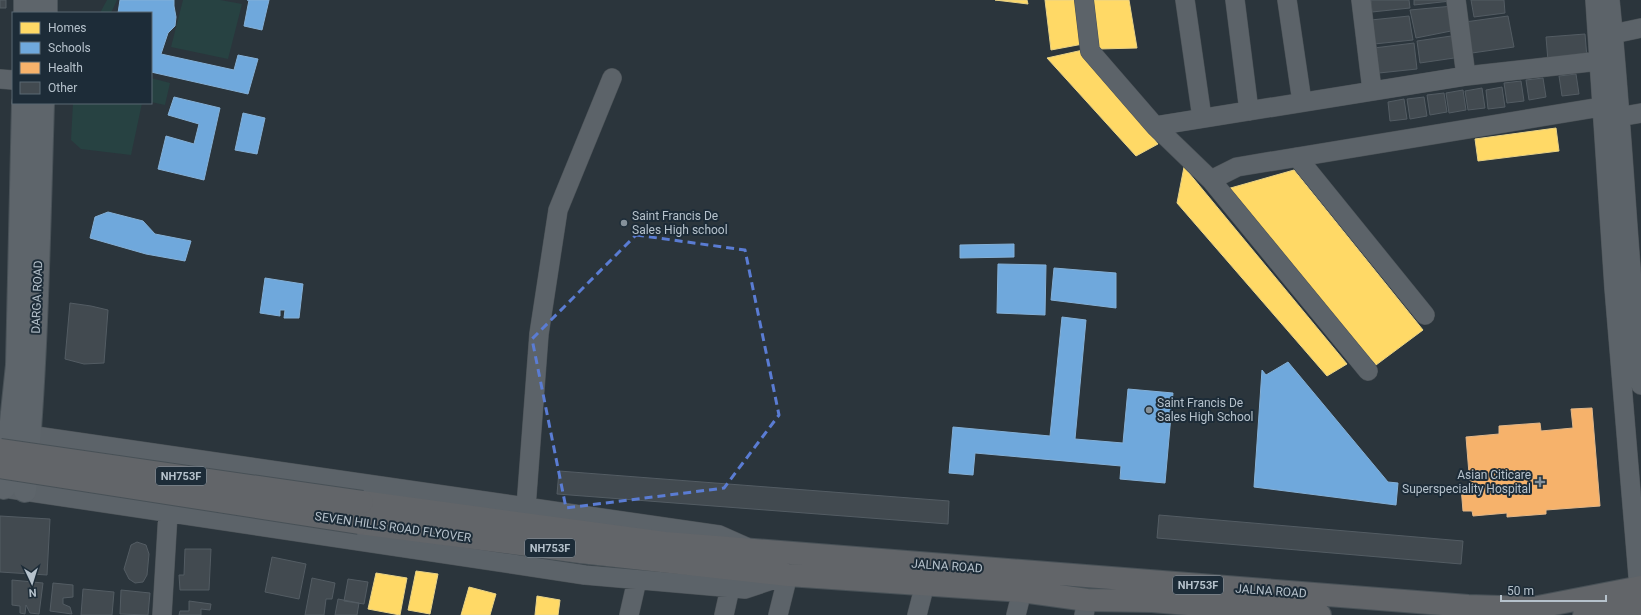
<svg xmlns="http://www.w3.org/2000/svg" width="1641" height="615" font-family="Roboto,sans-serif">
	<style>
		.green { fill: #274242 }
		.homes { fill: #ffd966; stroke: #e9d285 }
		.schools { fill: #6fa8dc; stroke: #84b0d7 }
		.health { fill: #f6b26b; stroke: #e3b788 }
		.building { fill: #424a50; stroke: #535c63 }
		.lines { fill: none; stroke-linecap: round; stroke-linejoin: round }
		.minor-casing { stroke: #4a5156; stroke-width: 20 }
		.major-casing { stroke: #495258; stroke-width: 24 }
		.highway-casing { stroke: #485157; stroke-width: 24 }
		.minor { stroke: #5c6369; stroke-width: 19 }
		.major { stroke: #5e656b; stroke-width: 22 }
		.highway { stroke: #626569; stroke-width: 22 }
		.highway-bridge-casing { stroke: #485157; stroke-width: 24; stroke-linecap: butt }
		.highway-bridge { stroke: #626569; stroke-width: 22 }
		.marked { fill: none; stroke: #5a7cd3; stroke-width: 3; stroke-dasharray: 8 5; stroke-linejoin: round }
		.poi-dot { fill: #85919a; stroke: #1d2c38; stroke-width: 1.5 }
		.labels { text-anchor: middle; stroke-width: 4; stroke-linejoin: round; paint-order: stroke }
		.shield { fill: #1d2c38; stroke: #8895a0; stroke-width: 1 }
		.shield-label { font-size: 11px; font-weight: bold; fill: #b6c2cc }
		.poi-label { font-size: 12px; fill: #b6c2cc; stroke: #1d2c38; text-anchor: start }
		.street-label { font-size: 12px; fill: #b6c2cc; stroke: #1d2c38 }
	</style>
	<rect width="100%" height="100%" fill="#2b353c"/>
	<path class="green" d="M107,0H117L111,13H100Z
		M183,0H220L242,4L228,59L171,47Z
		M151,78L170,83L165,105L151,102Z
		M73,103H142L131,155L81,149L71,140Z"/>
	<path class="homes" d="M995,0H1027L1028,4Z
		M1045,0H1077L1083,44L1051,50Z
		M1093,0H1129L1137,48L1099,49Z
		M1083,50L1158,144L1136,156L1047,58Z
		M1556,128L1559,151L1478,161L1475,139Z
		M1184,167L1347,364L1327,376L1177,203Z
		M1294,170L1423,330L1376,365L1227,189Z
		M416,571L438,574L430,614L408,610Z
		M376,573L407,578L400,615L368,609Z
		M469,587L496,594L490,615H461Z
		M537,596L560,600L558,615H535Z"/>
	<path class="schools" d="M120,0H174V6L176,17L175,26L168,33L161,54L234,70L238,55L258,59L248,94L151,72V13H118Z
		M247,0H269L262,30L244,26L249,0Z
		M174,97L220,108L204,180L158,169L166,136L194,144L199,124L168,115Z
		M243,113L265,118L257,154L235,150Z
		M108,212L143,221L155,234L191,241L185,261L146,254L90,238L95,217Z
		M1014,244V257L960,258V245Z
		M998,264L1046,265L1045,315L997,313Z
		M1054,268L1116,273V308L1051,300Z
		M265,278L303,284L299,318H284L285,310H280V316L260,313Z
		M1062,317L1086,320L1075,439L1123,443L1128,389L1173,393L1165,483L1120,479L1121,466L975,453L973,475L949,473L953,427L1050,436Z
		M1288,362L1388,482L1398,483L1396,505L1254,487L1262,370L1266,375Z"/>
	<path class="health" d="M1592,408L1600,506L1546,510V514L1507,517V513L1473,516L1472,511H1463L1461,487L1470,486L1466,437L1499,434V426L1540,423L1541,431L1573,428L1571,409Z"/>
	<path class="building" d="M0,0H6V8H0Z
		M1371,0H1409L1410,8L1372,12Z
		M1414,0H1451V1L1414,5Z
		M1471,0H1504L1505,13L1474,17Z
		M1453,6L1456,30L1416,38L1410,10Z
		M1409,16L1413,40L1374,44L1371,20Z
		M1508,16L1514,47L1472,53L1465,22Z
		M1585,34L1587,58L1548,61L1546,37Z
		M1458,35L1461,57L1420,63L1417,41Z
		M1414,43L1417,69L1379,73L1374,48Z
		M1576,74L1579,94L1562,96L1559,76Z
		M1543,78L1546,97L1529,100L1526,80Z
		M1521,81L1524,101L1507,103L1504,83Z
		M1502,87L1505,107L1488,109L1486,90Z
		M1482,88L1485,108L1468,110L1465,91Z
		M1463,90L1466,110L1449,113L1446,93Z
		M1444,93L1447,112L1430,115L1427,95Z
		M1424,97L1427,116L1410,119L1407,99Z
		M1404,99L1407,119L1390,121L1388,102Z
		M70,303L91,306L108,310L104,363L84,364L65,359Z
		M559,471L949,501L948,524L557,494Z
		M1159,515L1463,541L1461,564L1157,538Z
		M0,516L50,519L47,575L0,572Z
		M137,542L146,545L149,554L147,575L143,582L135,583L129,579L124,569L131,545Z
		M185,549H211L209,590H180L179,575H184Z
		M272,557L306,564L299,599L265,592Z
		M312,578L335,583L332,599H326L324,615H305Z
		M348,579L368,582L364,604L344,601Z
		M12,580L43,583L39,614L30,613L26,605L25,614L20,613V606L12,605Z
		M53,583L73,585V597L63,598V604L70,607L72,614L50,611Z
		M83,589L114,592L112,615H81Z
		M121,590L150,593L148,615L120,614Z
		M338,599L359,603L357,615H335Z
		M189,601L211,604L210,610L201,609V615H179L180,611H189Z"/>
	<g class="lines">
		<g class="minor-casing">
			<path id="minor" d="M1084,0L1090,51L1155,126L1211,180
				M1185,0L1202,118
				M1235,0L1249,111
				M1287,0L1302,102
				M1361,0L1372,90
				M1456,0L1466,76
				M1595,0L1614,288L1639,588
				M1610,0C1623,128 1628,257 1641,385
				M1613,34L1641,28
				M0,79L13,80
				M1607,119L1641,113
				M1155,126L1466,76L1599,61
				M1297,157L1425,315
				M1368,371L1211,180L1237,167L1619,104
				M15,433L719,535L746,547
				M11,489L585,575L745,589L787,575
				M526,507L539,334L558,210L612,78
				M162,615L168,513
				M629,615L637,580
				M724,615L730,588
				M778,615L788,575
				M917,615L925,584
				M1016,615L1022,591
				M1084,615L1087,600"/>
		</g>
		<g class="major-casing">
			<path id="major" d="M25,13V0
				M46,13V0
				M4,488L17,365L23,103
				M25,491C37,362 39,233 43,103"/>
		</g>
		<g class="highway-casing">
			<path id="highway" d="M362,502L665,543L1468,606L1533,608L1641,587
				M359,523L581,552L788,575L1022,591L1087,600L1152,601L1320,615
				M1584,615L1641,609"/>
		</g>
		<use href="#minor" class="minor"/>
		<use href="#major" class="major"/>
		<use href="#highway" class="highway"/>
		<g class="highway-bridge-casing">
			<path id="highway-bridge" d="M0,450L362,502
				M0,467L359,523"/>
		</g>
		<use href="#highway-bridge" class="highway-bridge"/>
	</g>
	<path class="marked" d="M636,235L745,250L779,415L724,488L566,508L532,339Z"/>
	<g class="poi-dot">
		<circle cx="624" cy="223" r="4"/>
		<circle cx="1149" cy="410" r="4"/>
		<path d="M1538 476h4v4h4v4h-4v4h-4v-4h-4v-4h4z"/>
	</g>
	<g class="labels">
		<g class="shield">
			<rect x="156" y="467" width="50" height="18" rx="3"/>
			<rect x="525" y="539" width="50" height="18" rx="3"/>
			<rect x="1173" y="576" width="50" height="18" rx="3"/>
		</g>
		<g class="shield-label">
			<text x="181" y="480">NH753F</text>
			<text x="550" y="552">NH753F</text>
			<text x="1198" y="589">NH753F</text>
		</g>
		<g class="poi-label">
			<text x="632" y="220">Saint Francis De<tspan x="632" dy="14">Sales High school</tspan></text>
			<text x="1157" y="407">Saint Francis De<tspan x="1157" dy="14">Sales High School</tspan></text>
			<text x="1531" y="479" text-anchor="end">Asian Citicare<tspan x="1531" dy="14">Superspeciality Hospital</tspan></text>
		</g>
		<g class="street-label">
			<text transform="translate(37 297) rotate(-88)" y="4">DARGA ROAD</text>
			<text transform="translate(393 527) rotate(8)" y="4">SEVEN HILLS ROAD FLYOVER</text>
			<text transform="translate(947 566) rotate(4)" y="4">JALNA ROAD</text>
			<text transform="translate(1271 591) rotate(4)" y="4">JALNA ROAD</text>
		</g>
	</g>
	<rect x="12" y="12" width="140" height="92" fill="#1d2c38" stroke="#5a6873"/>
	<rect x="20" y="22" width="20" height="12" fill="#ffd966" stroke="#5a6873"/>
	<text x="48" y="32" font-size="12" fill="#b6c2cc">Homes</text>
	<rect x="20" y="42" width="20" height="12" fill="#6fa8dc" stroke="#5a6873"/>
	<text x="48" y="52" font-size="12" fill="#b6c2cc">Schools</text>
	<rect x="20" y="62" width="20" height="12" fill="#f6b26b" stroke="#5a6873"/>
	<text x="48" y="72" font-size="12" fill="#b6c2cc">Health</text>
	<rect x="20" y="82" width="20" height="12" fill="#424a50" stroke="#5a6873"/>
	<text x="48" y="92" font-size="12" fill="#b6c2cc">Other</text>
	<g transform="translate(32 583) rotate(176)" stroke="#1d2c38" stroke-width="3" paint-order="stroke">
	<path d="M0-3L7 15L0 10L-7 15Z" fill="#b6c2cc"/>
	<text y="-6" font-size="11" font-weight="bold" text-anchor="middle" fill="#b6c2cc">N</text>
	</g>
	<path d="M1501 595v6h105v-6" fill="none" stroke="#b6c2cc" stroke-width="2"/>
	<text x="1507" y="595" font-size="12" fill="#b6c2cc" stroke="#1d2c38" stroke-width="3" paint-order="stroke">50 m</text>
</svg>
